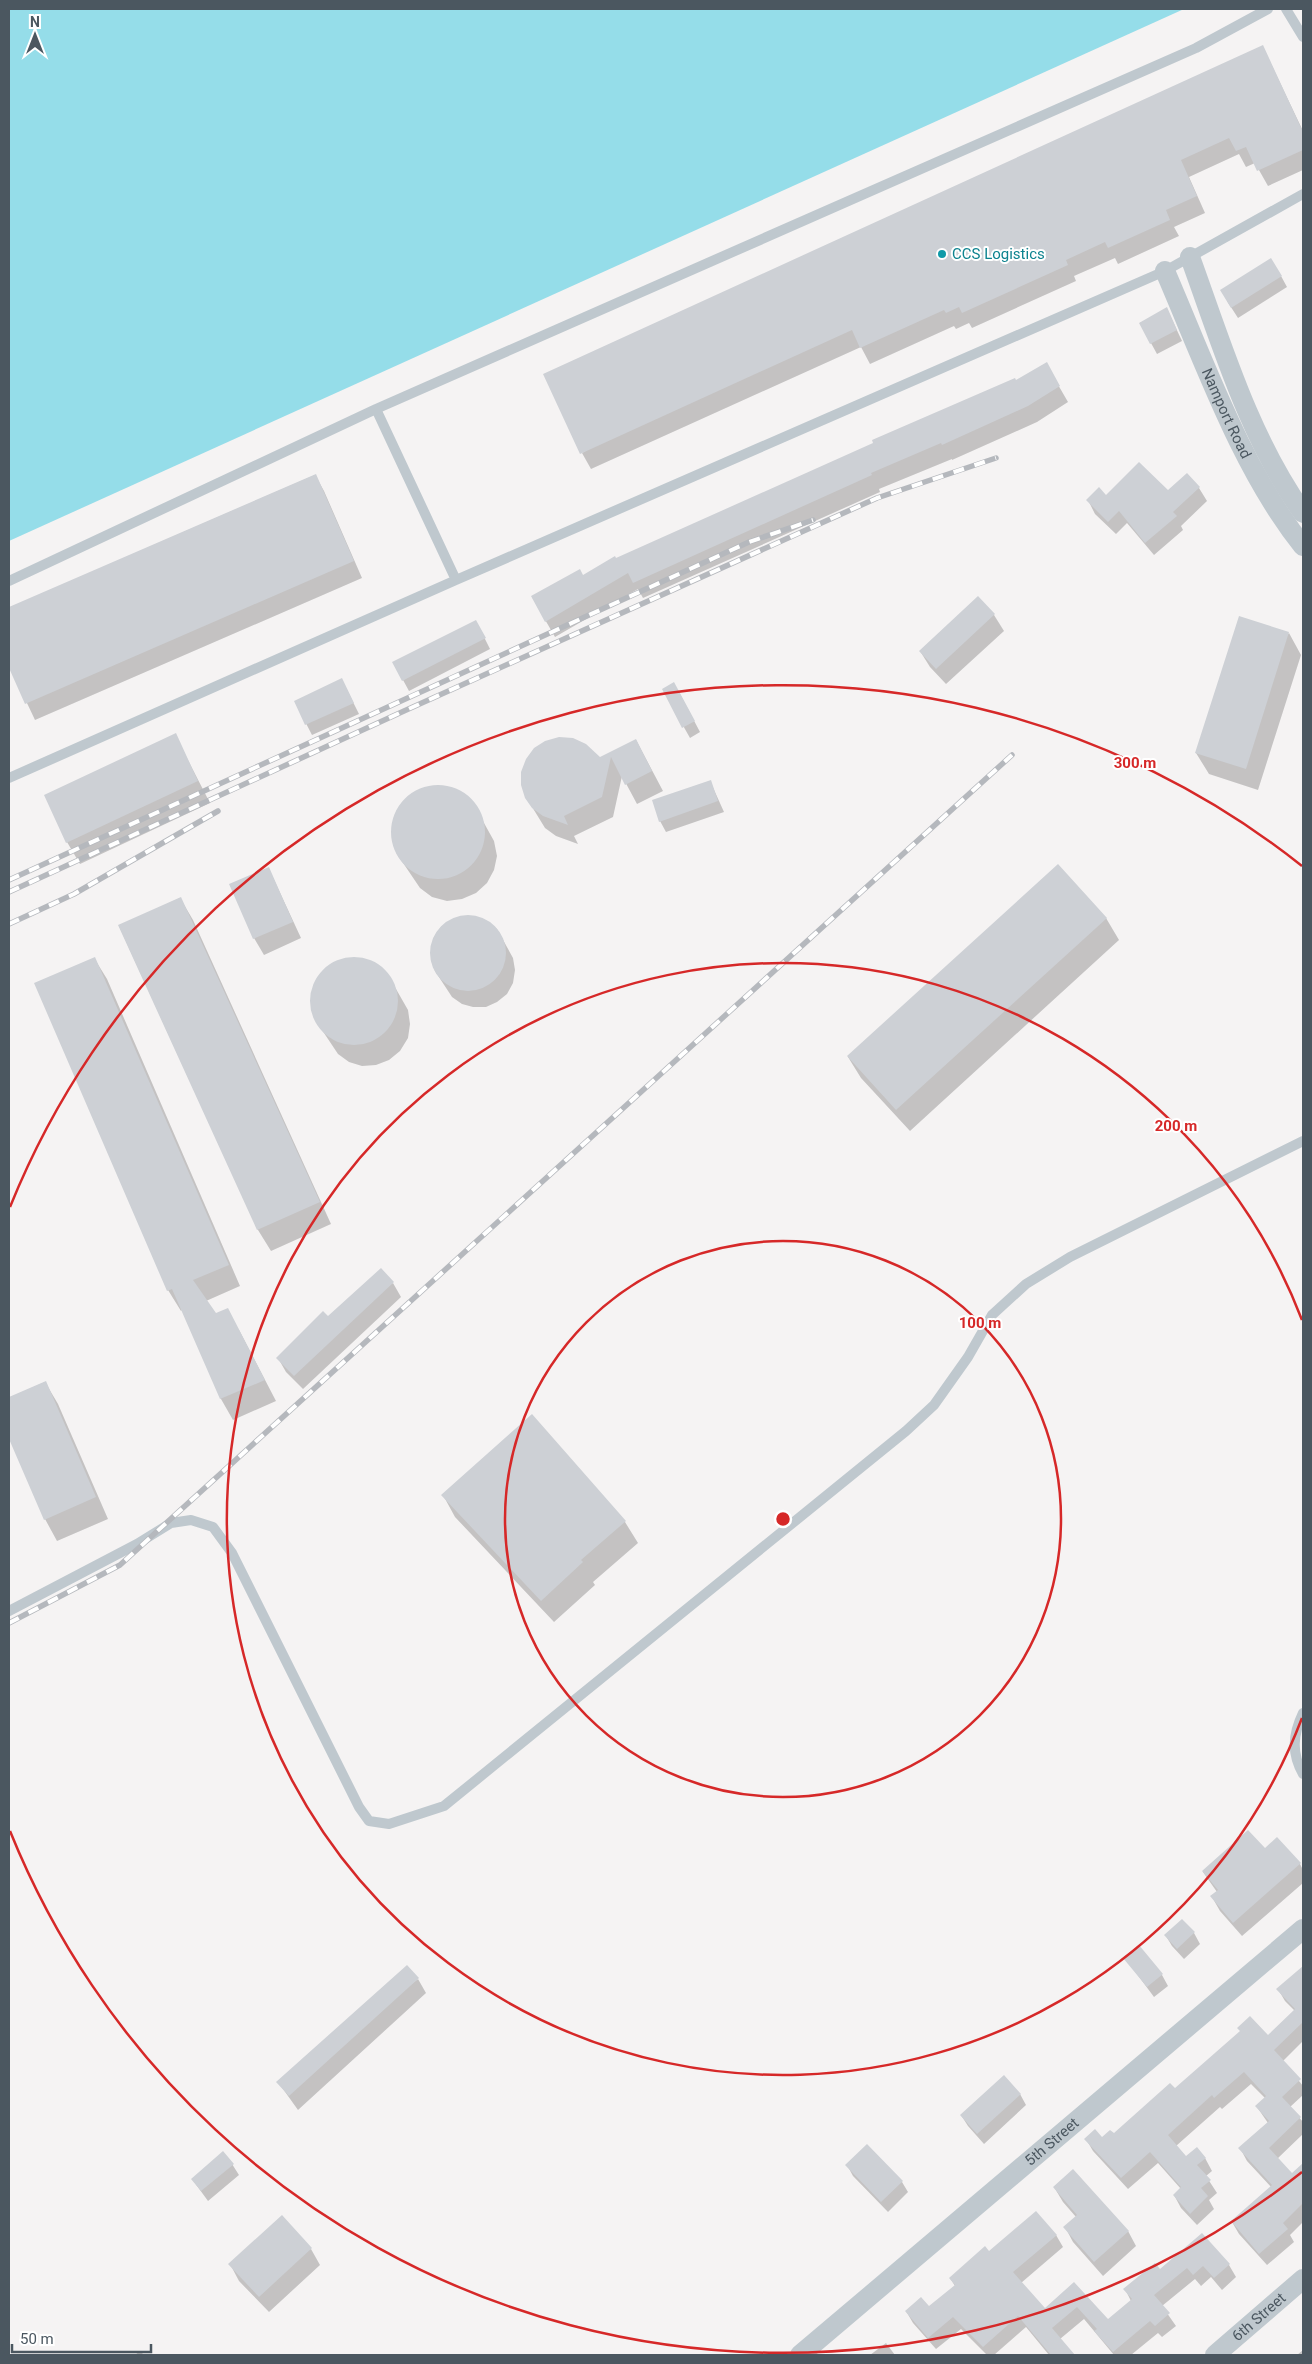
<svg xmlns="http://www.w3.org/2000/svg" width="1312" height="2364" font-family="Roboto,sans-serif">
	<style>
		.water { fill: #95dde9 }
		.shadow { fill: #0003 }
		.building { fill: #cdd0d5 }
		.lines { fill: none; stroke-linecap: round; stroke-linejoin: round }
		.service { stroke: #bfc8ce; stroke-width: 10 }
		.minor { stroke: #bfc8ce; stroke-width: 20 }
		.rail-casing { stroke: #b5b8bd; stroke-width: 5.5 }
		.rail { stroke: #fff; stroke-width: 4; stroke-dasharray: 11; stroke-linecap: butt }
		.ring { fill: none; stroke: #d62828; stroke-width: 2.5 }
		.culture-dot { fill: #0f9aa8; stroke: #fff; stroke-width: 2 }
		.labels { text-anchor: middle; stroke-width: 4; stroke-linejoin: round; paint-order: stroke }
		.culture-label { font-size: 15px; fill: #0d838f; stroke: #fff; text-anchor: start }
		.street-label { font-size: 15px; fill: #4b5760; stroke: #fff }
		.centre { fill: #d62828; stroke: #fff; stroke-width: 2.5 }
		.ring-label { font-size: 15px; text-anchor: middle; font-weight: bold; fill: #d62828; stroke: #fff; stroke-width: 4; stroke-linejoin: round; paint-order: stroke }
	</style>
	<rect width="100%" height="100%" fill="#f5f3f3"/>
	<path class="water" d="M9,9H1184L9,541Z"/>
	<path class="shadow" d="M1263,47L1303,131V170L1268,186L1255,163L1246,167L1239,154L1189,177L1205,213L1174,227L1179,236L1118,264L1115,258L1074,276L1076,281L972,328L969,323L956,329L954,326L870,364L861,347L591,469L582,453Z
		M1281,276L1287,287L1238,318L1227,301Z
		M1167,309L1182,341L1157,354L1140,323Z
		M1046,364L1068,402L1037,422L952,460V459L879,489L880,492L643,598L638,589L555,637L532,597L583,576L616,559L1016,382Z
		M315,475L324,491L362,578L35,720L9,665V608Z
		M1187,475L1199,488L1207,501L1181,526L1183,530L1154,555L1127,523L1116,534L1095,514L1088,500L1106,497L1168,492Z
		M978,598L994,615L1004,631L946,684L930,667L920,651Z
		M482,633L490,649L409,691L403,680Z
		M1289,633L1301,655L1258,790L1209,774L1196,753Z
		M347,690L359,714L312,735L295,702Z
		M663,690L680,694L700,732L690,738Z
		M175,735L210,803L80,864L67,842Z
		M636,740L663,791L637,804L622,776L613,817L574,836L578,844L556,836L545,828L526,797Z
		M710,781L724,812L666,832L660,821Z
		M434,787L449,788L463,794L474,805L494,841L497,856L494,870L487,883L476,893L462,899L447,901L432,897L420,888L397,854L392,840V825L397,810L407,799L420,791Z
		M269,869L301,938L264,955L254,938Z
		M180,898L193,920L331,1224L271,1251L258,1230L119,926Z
		M462,917H475L487,921L497,929L513,958L515,970L513,983L507,994L497,1002L486,1007H473L462,1004L452,997L435,971L431,960V948L434,937L441,927L451,920Z
		M1106,918L1119,940L910,1131L861,1078L848,1057Z
		M94,958L107,979L240,1286L206,1301L215,1315L239,1330L276,1401L233,1420L221,1399L182,1310L181,1311L168,1290Z
		M349,958L364,959L377,965L388,975L408,1010L410,1024L408,1038L400,1051L389,1060L376,1065L362,1066L349,1062L338,1054L316,1021L312,1008V994L316,981L324,970L336,963Z
		M393,1283L401,1297L303,1389L286,1372L278,1358L328,1318Z
		M45,1382L58,1404L108,1519L57,1541L45,1519L9,1436V1398Z
		M443,1495L625,1522L638,1543L593,1582L595,1585L554,1622L455,1517Z
		M1265,1850L1300,1864L1303,1870V1883L1242,1936L1220,1911L1212,1897L1217,1892L1203,1872Z
		M1182,1920L1194,1933L1200,1944L1184,1959L1172,1946L1166,1936Z
		M1125,1958L1162,1975L1168,1986L1154,1997Z
		M1303,1968V2041L1283,2061L1303,2086V2095L1290,2107L1303,2122V2134L1277,2159L1292,2175L1303,2164V2222L1290,2235L1294,2242L1267,2265L1239,2234L1232,2222L1272,2188L1247,2161L1240,2148L1268,2123L1257,2107L1266,2099L1251,2084L1222,2109L1220,2107L1176,2146L1186,2158H1205L1212,2171L1206,2176L1217,2193L1209,2200L1214,2209L1197,2225L1181,2208L1174,2195L1181,2189L1158,2163L1128,2189L1093,2151L1086,2139H1102L1114,2135L1175,2090L1268,2037L1295,2011L1285,2001L1278,1989Z
		M418,1979L426,1993L298,2110L278,2082Z
		M1020,2094L1026,2105L984,2144L968,2126L961,2115Z
		M232,2164L239,2175L208,2201L192,2179Z
		M847,2165L902,2182L908,2192L888,2212L853,2176Z
		M1054,2187L1128,2231L1136,2246L1103,2276L1073,2242L1065,2227L1076,2217L1063,2202Z
		M1056,2235L1063,2247L1021,2283L1045,2310L1074,2284L1108,2321L1131,2301L1125,2289L1160,2271L1202,2235L1229,2265L1236,2277L1222,2290L1211,2277L1201,2286L1195,2279L1162,2306L1176,2326L1162,2337L1158,2333L1131,2355H1114L1084,2319L1060,2339L1069,2354L1067,2355H1049L1026,2327L994,2355H987L961,2329L936,2349L913,2323L906,2311L929,2308L955,2286L950,2278L989,2253Z
		M311,2249L320,2265L269,2312L239,2281L230,2264Z
		M886,2343L895,2355H870Z
		M1303,2350V2355H1297Z
		M140,2351L144,2355H135Z"/>
	<path class="building" d="M1263,45L1303,132V150L1257,171L1246,147L1236,151L1229,138L1181,160L1197,196L1166,210L1170,220L1108,248L1105,242L1066,260L1068,265L962,313L959,307L946,313L944,310L860,348L852,330L580,454L543,374Z
		M1271,258L1282,276L1231,308L1220,290Z
		M1167,307L1177,330L1150,344L1139,323Z
		M1047,362L1060,386L1028,406L942,445L941,443L871,473L872,475L633,583L628,573L545,622L531,596L580,569L583,575L615,556L616,558L873,443L872,440L1015,378L1016,380Z
		M1139,462L1168,490L1187,473L1200,487L1173,512L1177,516L1145,543L1119,511L1108,522L1086,500L1099,487L1106,495Z
		M316,474L354,561L25,704L9,668V607Z
		M978,596L995,614L936,669L919,651Z
		M1239,616L1289,632L1246,769L1195,753Z
		M476,620L486,638L402,681L392,662Z
		M342,678L354,703L305,725L294,701Z
		M674,682L695,721L682,728L662,689Z
		M176,733L198,781L66,843L44,795Z
		M559,737L573,738L586,744L600,757L636,739L652,771L625,785L611,757L602,797L564,816L568,825L543,816L532,808L525,798L521,785V772L526,759L534,748L545,741Z
		M711,780L718,801L659,822L652,800Z
		M391 832a47 47 0 1 1 94 0a47 47 0 1 1-94 0Z
		M1058,864L1107,918L896,1110L847,1056Z
		M269,867L293,922L253,939L229,884Z
		M181,897L320,1202L257,1230L118,925Z
		M430 953a38 38 0 1 1 76 0a38 38 0 1 1-76 0Z
		M95,957L229,1265L193,1280L216,1313L228,1308L265,1380L220,1399L172,1289L167,1291L34,983Z
		M310 1001a44 44 0 1 1 88 0a44 44 0 1 1-88 0Z
		M381,1268L394,1282L294,1376L276,1358L323,1311L328,1316Z
		M46,1381L96,1497L44,1520L9,1439V1397Z
		M532,1414L626,1521L581,1560L583,1562L541,1601L441,1495Z
		M1248,1830L1265,1848L1277,1837L1301,1863L1233,1923L1210,1896L1218,1890L1202,1871Z
		M1182,1919L1195,1932L1177,1949L1164,1935Z
		M1139,1945L1163,1974L1147,1987L1123,1958Z
		M407,1965L419,1978L289,2096L276,2082Z
		M1303,1966V2022L1274,2050L1301,2079L1282,2097L1301,2117L1269,2148L1292,2173L1303,2163V2203L1283,2223L1288,2229L1259,2254L1231,2221L1272,2185L1238,2148L1269,2121L1255,2106L1266,2096L1244,2072L1214,2098L1212,2095L1168,2135L1186,2156L1197,2147L1206,2158L1197,2165L1211,2180L1201,2188L1208,2196L1190,2214L1173,2195L1181,2187L1150,2152L1121,2178L1084,2139L1095,2129L1102,2137L1110,2130L1114,2133L1170,2083L1175,2088L1240,2031L1237,2028L1250,2016L1268,2035L1295,2009L1276,1989Z
		M1004,2075L1021,2094L977,2134L960,2115Z
		M867,2144L903,2181L881,2202L845,2165Z
		M223,2151L234,2164L201,2191L191,2179Z
		M1073,2169L1129,2231L1094,2262L1063,2227L1077,2215L1053,2187Z
		M1036,2211L1057,2235L1013,2272L1045,2308L1074,2282L1108,2319L1132,2299L1123,2289L1155,2263L1160,2269L1202,2233L1230,2264L1214,2278L1203,2266L1193,2275L1187,2268L1154,2295L1170,2313L1155,2326L1150,2321L1113,2352L1094,2331L1097,2329L1077,2307L1052,2328L1075,2355H1051L1018,2316L983,2347L953,2317L928,2338L905,2311L921,2297L929,2306L955,2285L949,2278L985,2246L989,2251Z
		M282,2215L312,2248L259,2297L228,2264Z"/>
	<g class="lines">
		<path class="service" d="M1286,9L1303,37
			M376,409L456,580
			M9,581L376,409L1196,48L1268,9
			M9,778L456,580L1165,271L1303,194
			M9,1611L137,1544L171,1523L191,1520L213,1527L232,1553L359,1807L369,1821L389,1824L444,1806L906,1431L934,1405L968,1357L992,1315L1026,1284L1070,1257L1303,1141
			M1303,1713C1293,1734 1291,1753 1303,1774"/>
		<g class="minor">
			<path d="M1190,257C1222,345 1249,437 1303,513"/>
			<path id="s1" d="M1165,271C1204,361 1242,470 1303,546"/>
			<path id="s2" d="M800,2355L1303,1929"/>
			<path id="s3" d="M1215,2355L1303,2279"/>
		</g>
		<g class="rail-casing">
			<path id="rail" d="M9,880L749,542L813,520
				M9,892L404,711L877,498L996,458
				M9,924L74,894L218,811
				M9,1623L120,1565L1012,755"/>
		</g>
		<use href="#rail" class="rail"/>
	</g>
	<g class="ring">
		<circle cx="783" cy="1519" r="278"/>
		<path d="M1302 1718A556 556 0 1 1 1302 1320"/>
		<path d="M1302 2172A834 834 0 0 1 10 1831M10 1207A834 834 0 0 1 1302 866"/>
	</g>
	<circle class="culture-dot" cx="942" cy="254" r="5"/>
	<g class="labels">
		<g class="culture-label">
			<text x="952" y="259">CCS Logistics</text>
		</g>
		<g class="street-label">
			<text dy="5" stroke="none"><textPath href="#s1" startOffset="155">Namport Road</textPath></text>
			<text dy="5" stroke="none"><textPath href="#s2" startOffset="330">5th Street</textPath></text>
			<text dy="5" stroke="none"><textPath href="#s3" startOffset="58">6th Street</textPath></text>
		</g>
	</g>
	<circle cx="783" cy="1519" r="8" class="centre"/>
	<g class="ring-label">
		<text x="1135" y="768">300 m</text>
		<text x="1176" y="1131">200 m</text>
		<text x="980" y="1328">100 m</text>
	</g>
	<rect width="1312" height="2364" fill="none" stroke="#4b5760" stroke-width="20"/>
	<g transform="translate(35 35)" stroke="#ffffff" stroke-width="4" paint-order="stroke">
	<path d="M0-4L9 19L0 12L-9 19Z" fill="#4b5760"/>
	<text y="-8" font-size="14" font-weight="bold" text-anchor="middle" fill="#4b5760">N</text>
	</g>
	<path d="M12 2344v8h139v-8" fill="none" stroke="#4b5760" stroke-width="2.5"/>
	<text x="20" y="2344" font-size="15" fill="#4b5760" stroke="#ffffff" stroke-width="4" paint-order="stroke">50 m</text>
</svg>
